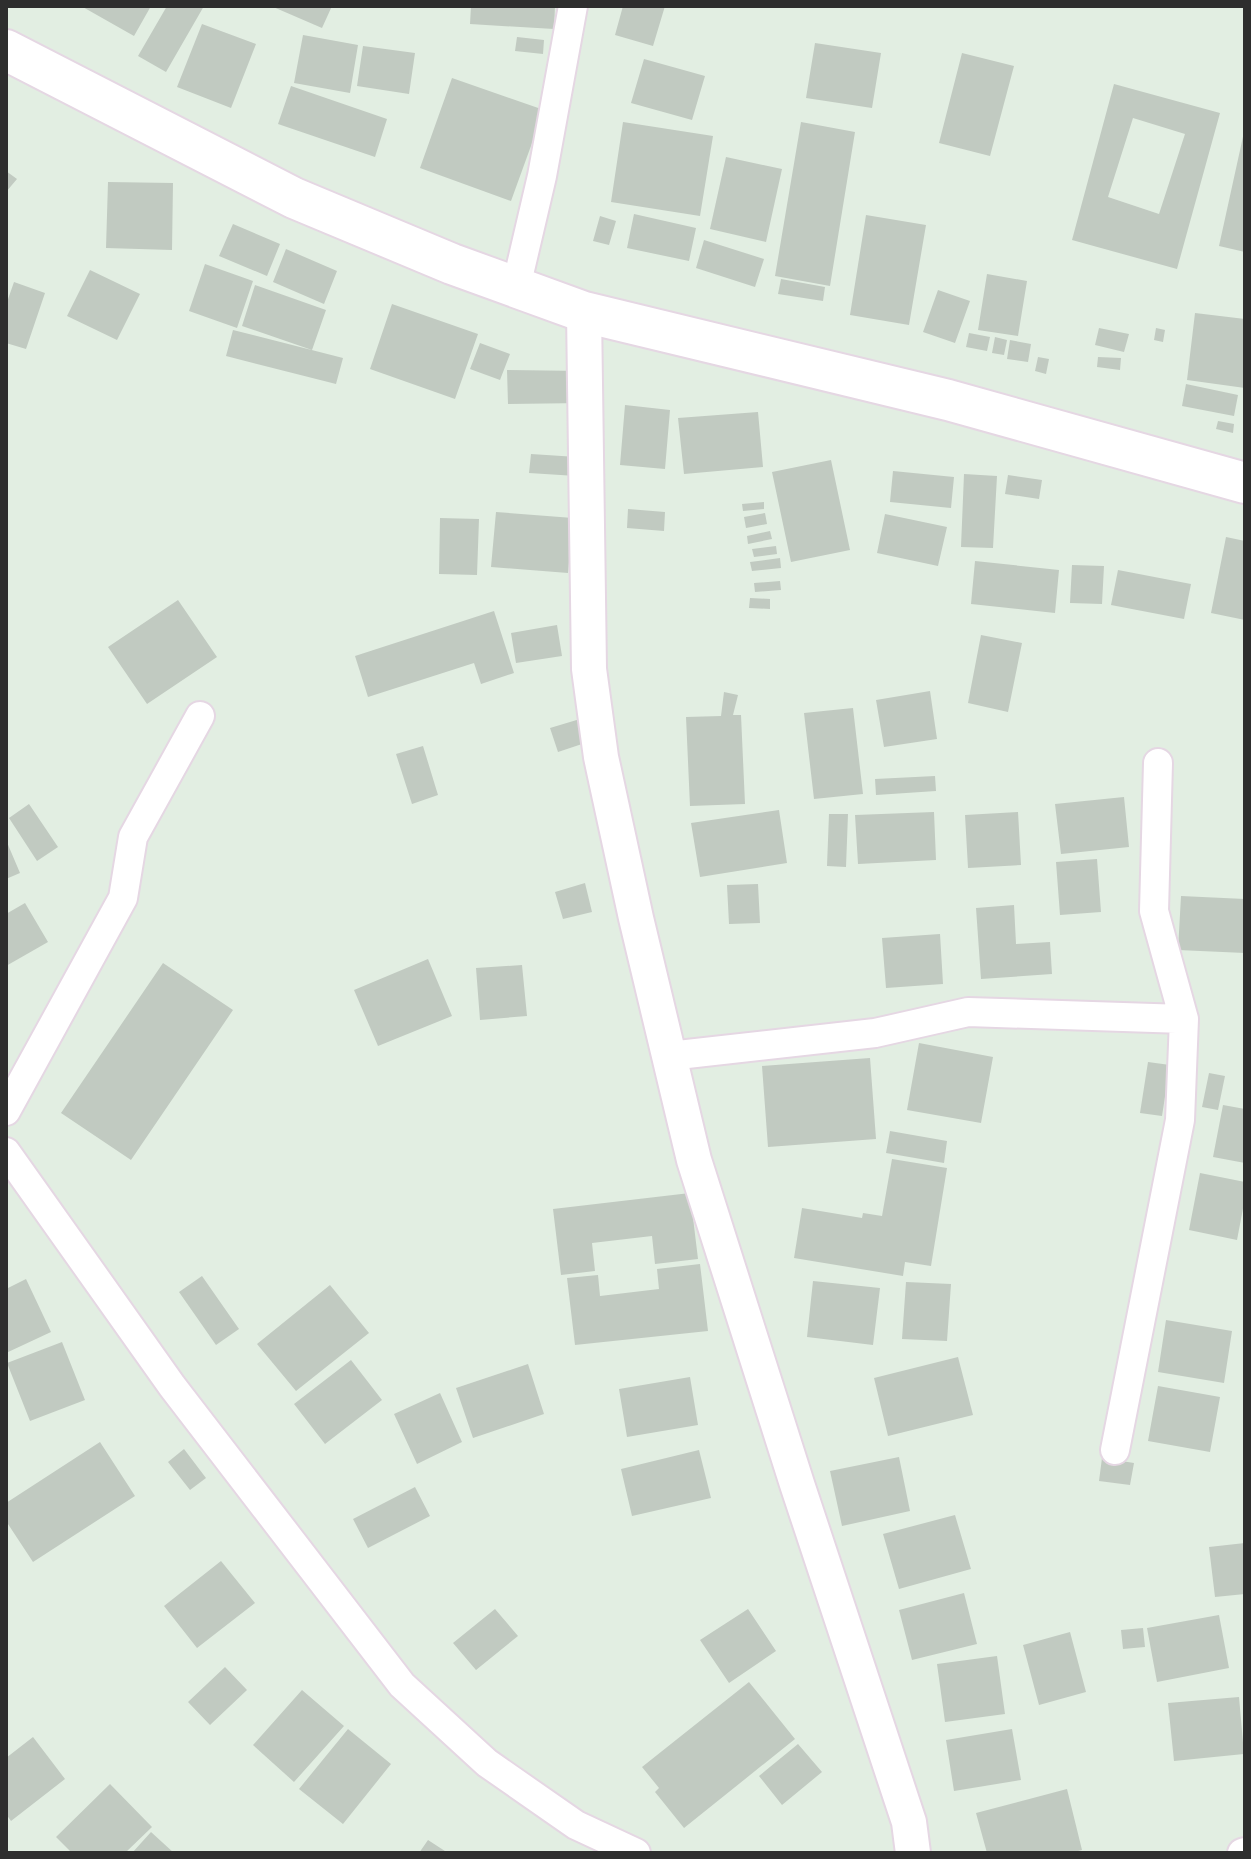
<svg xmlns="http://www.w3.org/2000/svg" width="1251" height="1859" font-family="'Asap Condensed',sans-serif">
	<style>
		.building { fill: #c1cac1; fill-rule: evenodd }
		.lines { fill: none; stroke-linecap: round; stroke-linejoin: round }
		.minor-casing { stroke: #e5d7e3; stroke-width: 32 }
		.tertiary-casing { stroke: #e5d7e3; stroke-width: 38 }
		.secondary-casing { stroke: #e5d7e3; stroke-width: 44 }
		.minor { stroke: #fff; stroke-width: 28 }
		.tertiary { stroke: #fff; stroke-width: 34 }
		.secondary { stroke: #fff; stroke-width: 40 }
	</style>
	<rect width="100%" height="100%" fill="#e2eee2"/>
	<path class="building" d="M81,6H151L134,36Z
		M167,6H204L166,72L138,56Z
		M271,6H332L322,28Z
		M471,6H555L554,29L470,24Z
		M623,6H665L653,46L615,35Z
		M202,24L256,44L231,108L177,87Z
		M303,35L358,45L350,93L294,83Z
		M517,37L544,40L543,54L515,51Z
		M815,43L881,53L872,108L806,98Z
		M363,46L415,53L409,94L357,86Z
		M962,53L1014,66L990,156L939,143Z
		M644,59L705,76L692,120L631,103Z
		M452,78L544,110L511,201L420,168Z
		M1114,84L1220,113L1177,269L1072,240ZM1133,118L1185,134L1159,214L1108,197Z
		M291,86L387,119L375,157L278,124Z
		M623,122L713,136L700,216L611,202Z
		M801,122L855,132L830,286L775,276Z
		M1244,132H1245V252L1219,246Z
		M726,157L782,169L766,242L710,229Z
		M6,171L17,179L6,192Z
		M108,182L173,183L172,250L106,248Z
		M634,214L696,228L689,261L627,248Z
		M866,215L926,225L909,325L850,315Z
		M600,216L616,221L609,245L593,241Z
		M233,224L280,244L267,276L219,256Z
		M704,240L764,259L755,287L696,268Z
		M286,249L337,271L324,304L273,282Z
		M205,264L253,281L237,328L189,311Z
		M90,270L140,294L117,340L67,316Z
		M987,274L1027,281L1018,336L978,330Z
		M781,279L825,287L823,301L778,294Z
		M14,282L45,293L26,349L6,343V305Z
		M255,285L326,310L312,350L242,326Z
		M938,290L970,301L955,343L923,332Z
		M392,304L478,334L455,399L370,369Z
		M1195,313L1245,319V388L1187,380Z
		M1099,328L1129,334L1124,352L1095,345Z
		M1156,328L1165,330L1163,342L1154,340Z
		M233,330L343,358L336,384L226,356Z
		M969,333L990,337L987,351L966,347Z
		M995,337L1007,340L1004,355L992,353Z
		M1010,340L1031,344L1028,362L1007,359Z
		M480,343L510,354L500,380L470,369Z
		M1038,357L1049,359L1046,374L1035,371Z
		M1098,357L1121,358L1120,370L1097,367Z
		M507,370L584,371V403L508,404Z
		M1186,384L1238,395L1234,416L1182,406Z
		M625,405L670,410L665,469L620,465Z
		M758,412L763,467L684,474L678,418Z
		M1218,421L1234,424L1233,433L1216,429Z
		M531,454L577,457L576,476L529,473Z
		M831,460L850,550L791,562L772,472Z
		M893,471L954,477L951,508L890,502Z
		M964,474L997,476L993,548L961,547Z
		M1008,475L1042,480L1039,499L1005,494Z
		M764,502V509L743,511L742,504Z
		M628,509L665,512L664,531L627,528Z
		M496,512L573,518L568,573L491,567Z
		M765,513L767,524L746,528L744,517Z
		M885,514L947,527L938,566L877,553Z
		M440,518L479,519L477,575L439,574Z
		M770,531L772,539L748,544L747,536Z
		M1226,537L1245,541V620L1211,613Z
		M776,546L777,554L754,557L752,549Z
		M780,558L781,568L752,571L750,562Z
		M975,561L1059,570L1055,613L971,604Z
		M1072,565L1104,566L1102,604L1070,603Z
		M1118,570L1191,584L1184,619L1111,605Z
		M780,581L781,590L755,592L754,583Z
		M750,598L770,599V609L749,608Z
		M178,600L217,657L147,704L108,647Z
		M494,611L514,673L481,684L474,663L368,697L355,656Z
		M557,625L562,656L516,663L511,633Z
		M981,635L1022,643L1008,712L968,703Z
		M930,691L937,739L884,747L876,700Z
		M724,692L738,695L733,715H741L745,804L690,806L686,717L721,716Z
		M853,708L863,794L814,799L804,713Z
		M580,719L588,742L558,752L550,728Z
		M423,746L438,795L412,804L396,754Z
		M935,776L936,791L876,795L875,779Z
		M1124,797L1129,847L1061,854L1055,804Z
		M29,804L58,847L37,861L9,818Z
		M779,810L787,863L700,877L691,823Z
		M934,812L936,860L858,864L855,815Z
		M1018,812L1021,865L968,868L965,815Z
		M829,814H848L846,867L827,866Z
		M6,840L20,873L6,879Z
		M1097,859L1101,912L1060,915L1056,862Z
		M585,883L592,912L563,919L555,892Z
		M758,884L760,923L729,924L727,885Z
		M1181,896L1245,899V953L1178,950Z
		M25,903L48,942L6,966V914Z
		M1014,905L1016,944L1050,942L1052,974L981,979L976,908Z
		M940,934L943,984L886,988L882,938Z
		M428,959L452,1016L378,1046L354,990Z
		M163,963L233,1010L131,1160L61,1113Z
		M522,965L527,1016L480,1020L476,968Z
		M919,1043L993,1057L981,1123L907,1110Z
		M870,1058L876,1139L768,1147L762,1066Z
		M1148,1062L1170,1065L1162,1116L1140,1113Z
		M1209,1073L1225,1076L1218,1110L1202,1107Z
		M1223,1105L1245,1109V1163L1213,1157Z
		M890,1131L947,1141L944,1163L886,1153Z
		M892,1159L947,1168L931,1266L905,1262L903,1276L794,1258L802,1208L862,1218L863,1213L882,1216Z
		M1200,1173L1245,1182V1198L1237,1240L1189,1230Z
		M690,1193L698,1259L655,1264L652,1236L592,1243L595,1271L561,1275L553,1209Z
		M700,1264L708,1331L575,1345L567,1278L598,1275L600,1296L659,1289L657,1269Z
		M202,1276L239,1329L216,1345L179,1292Z
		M26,1279L51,1332L6,1353V1289Z
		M813,1281L880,1288L873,1345L807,1337Z
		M906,1282L951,1284L947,1341L902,1339Z
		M330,1285L369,1333L296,1391L257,1344Z
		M1166,1320L1232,1331L1224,1383L1158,1372Z
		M62,1342L85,1400L30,1421L7,1363Z
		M958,1357L973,1415L888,1436L874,1378Z
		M351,1360L382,1400L325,1444L294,1404Z
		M528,1364L544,1414L473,1438L456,1388Z
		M690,1377L698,1425L627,1437L619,1389Z
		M1158,1386L1220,1397L1210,1452L1148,1441Z
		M440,1393L462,1442L417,1464L394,1414Z
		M100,1442L135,1496L33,1562L6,1521V1503Z
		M184,1449L206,1478L190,1490L168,1462Z
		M699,1450L711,1498L632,1516L621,1469Z
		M899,1457L910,1511L842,1526L830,1471Z
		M1102,1458L1134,1463L1130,1485L1099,1481Z
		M415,1487L430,1516L368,1548L353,1519Z
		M955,1515L971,1569L899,1589L883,1534Z
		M1245,1543V1594L1215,1597L1209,1547Z
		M221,1561L255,1603L197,1648L164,1606Z
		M964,1593L977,1644L912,1660L899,1610Z
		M495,1609L518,1636L476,1670L453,1643Z
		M748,1609L776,1651L729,1683L700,1640Z
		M1219,1615L1229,1668L1157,1682L1147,1628Z
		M1143,1628L1145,1647L1123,1649L1121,1630Z
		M1070,1632L1086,1692L1039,1705L1023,1645Z
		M997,1656L1005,1714L945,1722L937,1664Z
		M225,1667L247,1690L210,1725L188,1702Z
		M749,1682L795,1739L684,1828L655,1792L659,1788L642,1767Z
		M302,1690L344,1726L294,1782L253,1745Z
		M1239,1697L1244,1754L1174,1761L1168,1703Z
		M348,1729L391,1764L343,1824L299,1789Z
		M1012,1729L1021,1780L954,1791L946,1740Z
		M33,1737L65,1779L11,1821L6,1814V1758Z
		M798,1744L822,1772L782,1805L759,1776Z
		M110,1784L152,1827L125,1853H72L56,1837Z
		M1067,1789L1082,1850L1070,1853H987L976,1813Z
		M151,1832L174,1853H132Z
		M428,1840L448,1853H419Z"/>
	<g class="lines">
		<g class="minor-casing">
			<path id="minor" d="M516,287L542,176L573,6
				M669,1056L875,1033L968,1012L1184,1019
				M6,1111L123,898L133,837L200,716
				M6,1152L172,1386L402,1685L487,1763L576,1825L636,1853
				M1115,1450L1180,1120L1184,1019L1154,911L1158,763
				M1242,1853L1245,1852"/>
		</g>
		<g class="tertiary-casing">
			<path id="tertiary" d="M584,312L589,669L601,757L636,918L694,1160L797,1484L909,1822L913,1853"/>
		</g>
		<g class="secondary-casing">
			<path id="secondary" d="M6,50L294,198L452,264L584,312L948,400L1245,483"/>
		</g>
		<use href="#minor" class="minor"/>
		<use href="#tertiary" class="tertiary"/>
		<use href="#secondary" class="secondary"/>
	</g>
	<rect width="1251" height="1859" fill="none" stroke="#2e2e2e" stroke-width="16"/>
</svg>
